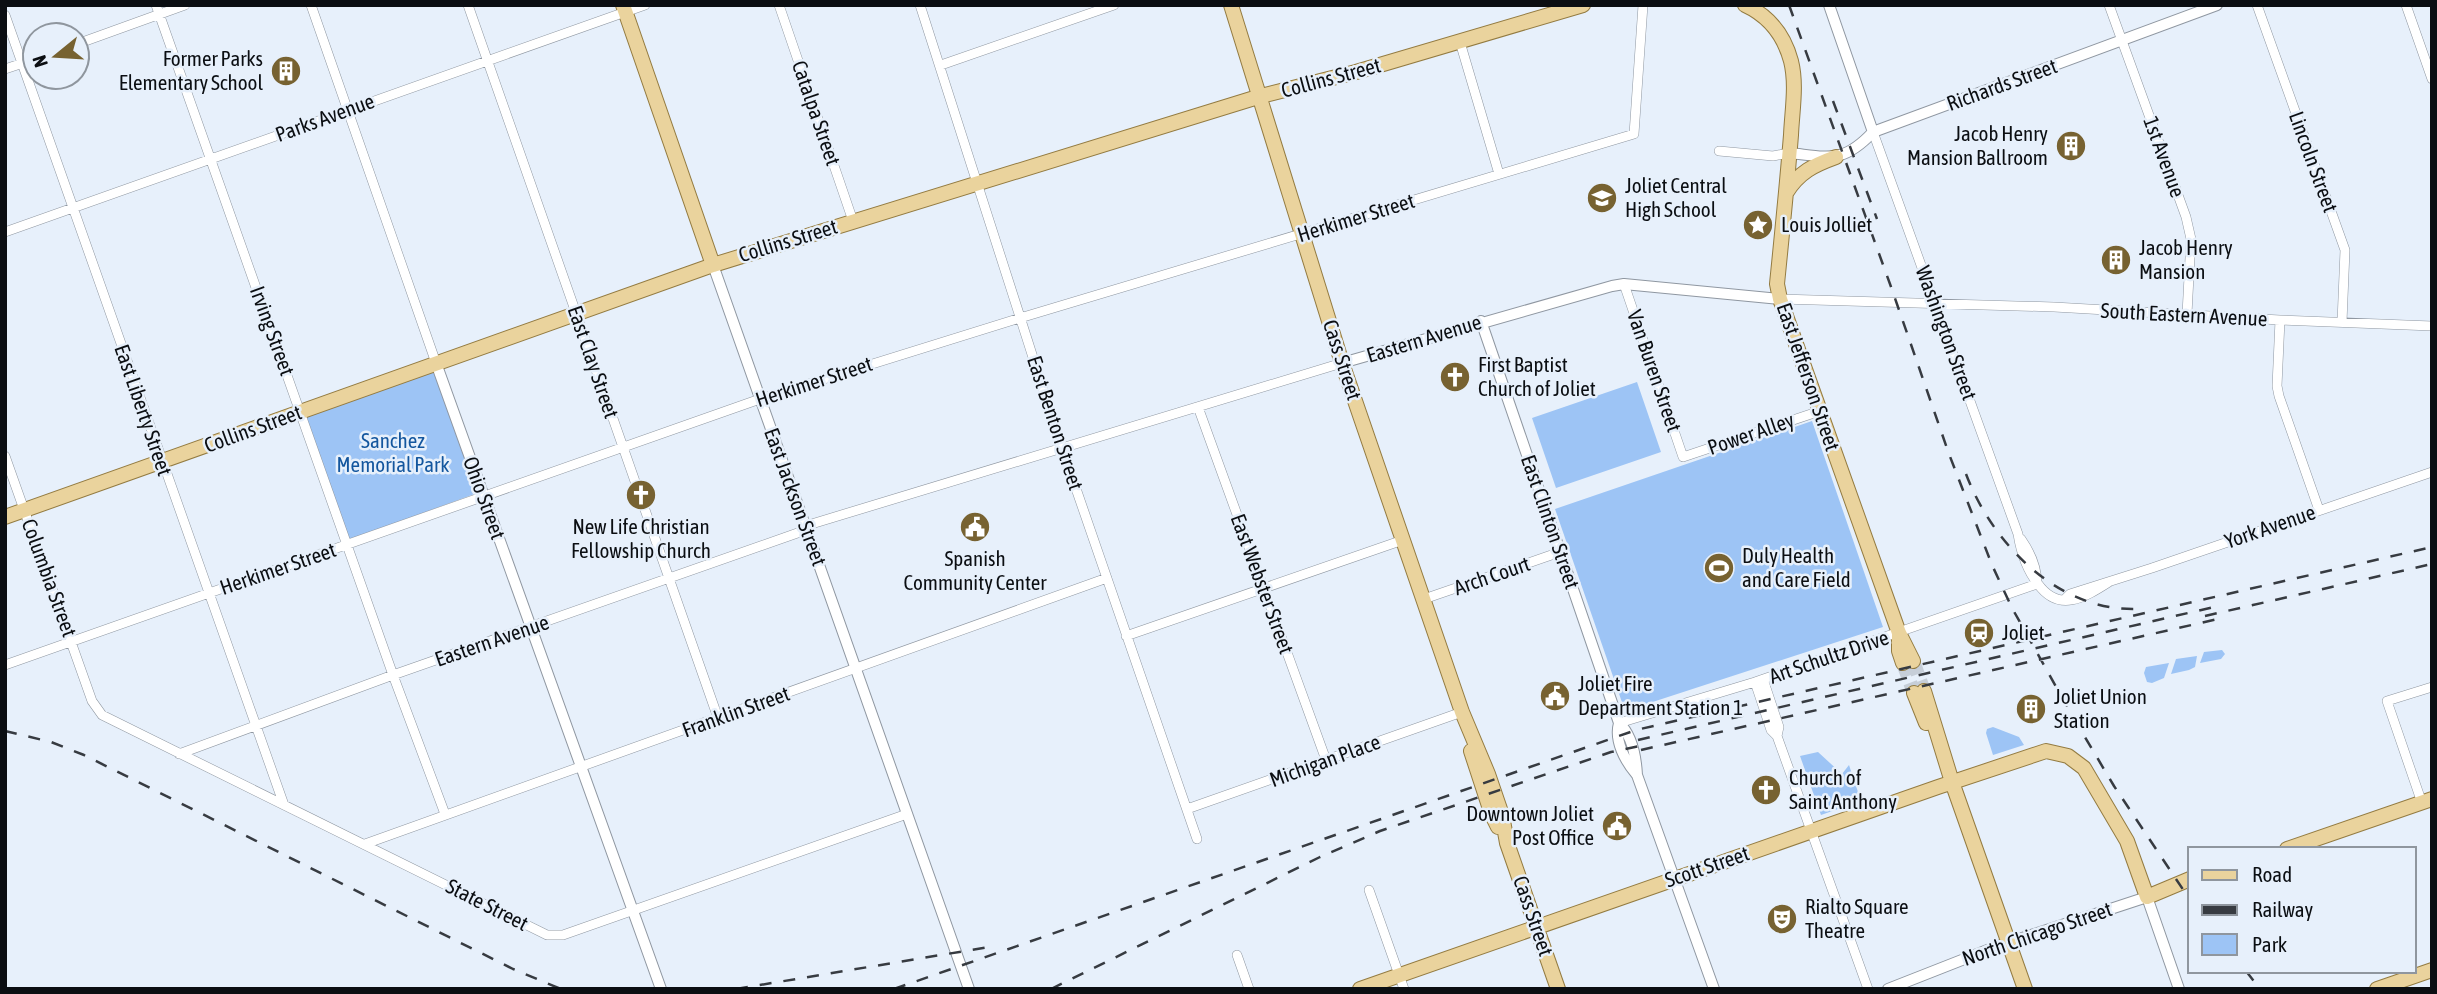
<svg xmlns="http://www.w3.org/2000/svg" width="2437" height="994" font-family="'Asap Condensed',sans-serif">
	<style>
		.green { fill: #9dc4f5 }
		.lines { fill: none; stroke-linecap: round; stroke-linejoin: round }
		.primary-tunnel { stroke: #c6ced8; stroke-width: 14; stroke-dasharray: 14 7; stroke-linecap: butt }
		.minor-casing { stroke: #8f97a1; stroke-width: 10 }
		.tertiary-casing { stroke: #8f97a1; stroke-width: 12 }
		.primary-casing { stroke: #937b41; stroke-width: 16 }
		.minor { stroke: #fff; stroke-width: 9 }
		.tertiary { stroke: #fff; stroke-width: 10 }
		.primary { stroke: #ead39d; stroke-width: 14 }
		.rail { stroke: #373b41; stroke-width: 2.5; stroke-dasharray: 12 12; stroke-linecap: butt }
		.labels { text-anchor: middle; stroke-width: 5; stroke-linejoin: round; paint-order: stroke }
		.poi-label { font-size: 21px; fill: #0b0e12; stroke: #e7f0fb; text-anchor: start }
		.street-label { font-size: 21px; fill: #0b0e12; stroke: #e7f0fb }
		.park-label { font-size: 21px; fill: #13569e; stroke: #e7f0fb }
	</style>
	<rect width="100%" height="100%" fill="#e7f0fb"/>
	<path class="green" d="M434,368L480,492L349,540L302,413Z
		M1637,382L1661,452L1556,488L1532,418Z
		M1812,421L1883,627L1625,711L1555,509Z
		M2222,650L2225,654L2221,659L2200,663L2204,652Z
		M2197,656L2195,667L2189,670L2171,674L2176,659Z
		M2169,663L2164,678L2152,683L2147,682L2144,673L2146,667Z
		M1993,727L2019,737L2024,745L1993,755L1986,733L1987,729Z
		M1818,752L1842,774L1849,765L1861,801L1821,815L1800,756Z"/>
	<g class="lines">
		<path class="primary-tunnel" d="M1913,661L1924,691
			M1903,663L1914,693"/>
		<g class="minor-casing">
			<path id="minor" d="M156,5L393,675L445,814
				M311,5L436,363
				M468,5L718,718
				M779,5L853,221
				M920,5L1062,448L1197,839
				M2109,5L2186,217L2191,239L2187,314
				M2257,5L2345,250L2342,322
				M2406,5L2432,79
				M5,15L284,805
				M1460,42L1499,174
				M77,44L185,5
				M941,65L1114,5
				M5,69L35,59
				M1873,132L2018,534C2021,553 2026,569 2038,584C2059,613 2084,598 2109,582
				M1719,151L1773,156L1789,153
				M5,232L645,5
				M1624,284L1683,457L1820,411
				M1780,299L2054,307L2280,320L2432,326
				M2280,320L2277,386L2279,396L2319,510
				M1198,407L1326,760
				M5,456L92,701L102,715L547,935H563L907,814
				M805,526L1342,363
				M2021,539C2030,552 2037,567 2037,584
				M1424,599L1560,552
				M2064,600L2070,594L2152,568L2432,472
				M1126,636L1403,540
				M5,665L760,399L1020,318L1634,134L1643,5
				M1763,679L1779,727L1777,736
				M1755,682L1771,730L1777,736L1868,989
				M1619,723L1755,682L2037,584
				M179,754L393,675L806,530
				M2422,803L2387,701L2432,687
				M1187,809L1462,712
				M365,844L1107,578
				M1369,890L1404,989
				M1237,955L1249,989"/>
		</g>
		<g class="tertiary-casing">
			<path id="tertiary" d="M1829,5L1873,132
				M1789,153C1829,157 1843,164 1873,132L2217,5
				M713,265L969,989
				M1481,321L1619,723C1632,735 1636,757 1637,775L1714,989
				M436,363L661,989
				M1342,363L1612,286L1624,284L1780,299
				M1619,723C1614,741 1625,761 1637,775
				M1888,989L1995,947L2147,897L2179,989"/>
		</g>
		<g class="primary-casing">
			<path id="primary" d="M623,5L713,265
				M1231,5L1342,363L1462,712L1488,774L1502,815L1507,843L1558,989
				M1745,5C1769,16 1784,35 1791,61C1797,85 1792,111 1791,135C1787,185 1782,234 1777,284L1780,299L1899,633L1913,661
				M1786,193C1799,172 1814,165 1836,157
				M5,517L713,265L1261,96L1356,72L1583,5
				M1899,634V651L1903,663
				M1924,691L1952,782L2025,989
				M1914,693L1926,723
				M1471,751L1492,815L1498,827
				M2287,849L2432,799
				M2147,897L2190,879
				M1360,989L1938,787L2046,751L2068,756L2084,768L2127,841L2147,897
				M2377,989L2432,970"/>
		</g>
		<use href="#minor" class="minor"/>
		<use href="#tertiary" class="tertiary"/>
		<use href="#primary" class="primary"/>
		<path class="rail" d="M1789,5L1890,284L1949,454L1992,565L2012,608L2073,717L2114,786L2190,900
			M1833,101L1877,219
			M1966,474C1992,543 2057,611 2136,609
			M2205,616L2432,564
			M5,731L51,742L84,755L513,969L561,989
			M1638,740L2214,607
			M1641,750L2218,619
			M2246,971L2260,989
			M736,989L995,946
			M894,989L1636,730L2432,547
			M1051,989L1320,857L1380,831L1611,752L1649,744"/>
	</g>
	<defs>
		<g id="building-disc" transform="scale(1.575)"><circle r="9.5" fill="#776231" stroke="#e7f0fb"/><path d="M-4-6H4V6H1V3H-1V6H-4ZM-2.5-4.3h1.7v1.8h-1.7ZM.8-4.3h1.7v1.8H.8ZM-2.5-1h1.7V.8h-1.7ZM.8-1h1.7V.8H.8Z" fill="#fff"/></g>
		<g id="school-disc" transform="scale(1.575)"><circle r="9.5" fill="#776231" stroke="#e7f0fb"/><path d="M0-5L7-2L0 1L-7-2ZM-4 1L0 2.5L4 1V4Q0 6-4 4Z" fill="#fff"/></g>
		<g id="sight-disc" transform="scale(1.575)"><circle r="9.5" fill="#776231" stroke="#e7f0fb"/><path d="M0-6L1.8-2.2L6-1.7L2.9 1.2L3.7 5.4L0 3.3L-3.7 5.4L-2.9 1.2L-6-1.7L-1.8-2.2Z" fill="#fff"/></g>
		<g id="church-disc" transform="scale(1.575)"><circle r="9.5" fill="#776231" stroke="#e7f0fb"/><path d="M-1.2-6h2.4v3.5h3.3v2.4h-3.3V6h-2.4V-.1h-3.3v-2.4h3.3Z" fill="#fff"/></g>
		<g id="civic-disc" transform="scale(1.575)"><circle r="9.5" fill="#776231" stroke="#e7f0fb"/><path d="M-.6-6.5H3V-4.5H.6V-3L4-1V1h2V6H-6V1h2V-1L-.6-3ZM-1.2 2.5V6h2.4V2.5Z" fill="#fff"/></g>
		<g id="stadium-disc" transform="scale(1.575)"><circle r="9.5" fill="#776231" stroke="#e7f0fb"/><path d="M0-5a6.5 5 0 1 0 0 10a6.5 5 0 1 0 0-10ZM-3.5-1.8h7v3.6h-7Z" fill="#fff"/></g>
		<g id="station-disc" transform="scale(1.575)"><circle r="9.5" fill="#776231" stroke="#e7f0fb"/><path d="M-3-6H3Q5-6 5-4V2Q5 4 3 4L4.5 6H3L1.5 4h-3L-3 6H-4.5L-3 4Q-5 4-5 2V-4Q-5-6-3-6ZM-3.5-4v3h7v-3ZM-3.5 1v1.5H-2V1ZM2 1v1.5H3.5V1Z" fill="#fff"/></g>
		<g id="theatre-disc" transform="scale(1.575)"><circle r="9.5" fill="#776231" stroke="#e7f0fb"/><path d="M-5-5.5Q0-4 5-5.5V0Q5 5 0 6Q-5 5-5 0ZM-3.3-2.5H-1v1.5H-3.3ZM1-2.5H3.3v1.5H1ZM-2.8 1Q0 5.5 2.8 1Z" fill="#fff"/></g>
	</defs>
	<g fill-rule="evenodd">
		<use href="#building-disc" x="286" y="71"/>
		<use href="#building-disc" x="2071" y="146"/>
		<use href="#school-disc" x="1602" y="198"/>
		<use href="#sight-disc" x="1758" y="225"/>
		<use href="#building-disc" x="2116" y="260"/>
		<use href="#church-disc" x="1455" y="377"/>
		<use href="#church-disc" x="641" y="495"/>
		<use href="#civic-disc" x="975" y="527"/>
		<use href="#stadium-disc" x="1719" y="568"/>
		<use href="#station-disc" x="1979" y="633"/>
		<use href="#civic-disc" x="1555" y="696"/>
		<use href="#building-disc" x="2031" y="709"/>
		<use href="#church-disc" x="1766" y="790"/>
		<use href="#civic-disc" x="1617" y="826"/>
		<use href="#theatre-disc" x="1782" y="919"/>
	</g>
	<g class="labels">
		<g class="poi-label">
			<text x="263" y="66" text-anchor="end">Former Parks<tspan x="263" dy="24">Elementary School</tspan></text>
			<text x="2048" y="141" text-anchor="end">Jacob Henry<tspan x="2048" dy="24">Mansion Ballroom</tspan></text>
			<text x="1625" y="193">Joliet Central<tspan x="1625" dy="24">High School</tspan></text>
			<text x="1781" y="232">Louis Jolliet</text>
			<text x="2139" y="255">Jacob Henry<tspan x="2139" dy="24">Mansion</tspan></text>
			<text x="1478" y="372">First Baptist<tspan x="1478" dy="24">Church of Joliet</tspan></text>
			<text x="641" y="534" text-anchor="middle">New Life Christian<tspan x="641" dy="24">Fellowship Church</tspan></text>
			<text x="1742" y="563">Duly Health<tspan x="1742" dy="24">and Care Field</tspan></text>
			<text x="975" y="566" text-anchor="middle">Spanish<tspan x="975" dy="24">Community Center</tspan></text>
			<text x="2002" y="640">Joliet</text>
			<text x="1578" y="691">Joliet Fire<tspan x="1578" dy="24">Department Station 1</tspan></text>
			<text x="2054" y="704">Joliet Union<tspan x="2054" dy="24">Station</tspan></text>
			<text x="1789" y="785">Church of<tspan x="1789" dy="24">Saint Anthony</tspan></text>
			<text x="1594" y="821" text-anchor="end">Downtown Joliet<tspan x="1594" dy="24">Post Office</tspan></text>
			<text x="1805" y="914">Rialto Square<tspan x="1805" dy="24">Theatre</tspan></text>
		</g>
		<g class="street-label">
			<text transform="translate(1331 78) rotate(-15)" y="7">Collins Street</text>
			<text transform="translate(2002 85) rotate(-20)" y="7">Richards Street</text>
			<text transform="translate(816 113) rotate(71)" y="7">Catalpa Street</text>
			<text transform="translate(325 118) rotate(-20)" y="7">Parks Avenue</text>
			<text transform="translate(2164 157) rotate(70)" y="7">1st Avenue</text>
			<text transform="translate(2313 162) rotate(70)" y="7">Lincoln Street</text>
			<text transform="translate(1356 218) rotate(-17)" y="7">Herkimer Street</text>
			<text transform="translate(788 241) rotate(-17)" y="7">Collins Street</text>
			<text transform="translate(2184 315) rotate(3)" y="7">South Eastern Avenue</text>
			<text transform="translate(272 331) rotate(70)" y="7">Irving Street</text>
			<text transform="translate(1946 333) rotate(70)" y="7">Washington Street</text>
			<text transform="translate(1424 339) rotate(-17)" y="7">Eastern Avenue</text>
			<text transform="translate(1342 360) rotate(72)" y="7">Cass Street</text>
			<text transform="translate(593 362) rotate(71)" y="7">East Clay Street</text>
			<text transform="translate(1654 371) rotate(71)" y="7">Van Buren Street</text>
			<text transform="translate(1808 377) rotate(71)" y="7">East Jefferson Street</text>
			<text transform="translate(814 382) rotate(-18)" y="7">Herkimer Street</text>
			<text transform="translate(143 410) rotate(71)" y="7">East Liberty Street</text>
			<text transform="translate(1055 423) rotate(72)" y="7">East Benton Street</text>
			<text transform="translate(253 429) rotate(-20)" y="7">Collins Street</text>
			<text transform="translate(1751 434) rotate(-19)" y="7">Power Alley</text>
			<text transform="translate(795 497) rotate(70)" y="7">East Jackson Street</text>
			<text transform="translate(484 498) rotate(70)" y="7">Ohio Street</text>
			<text transform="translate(1550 522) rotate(71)" y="7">East Clinton Street</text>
			<text transform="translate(2270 527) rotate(-19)" y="7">York Avenue</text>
			<text transform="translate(278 569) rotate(-19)" y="7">Herkimer Street</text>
			<text transform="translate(1492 576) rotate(-19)" y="7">Arch Court</text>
			<text transform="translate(49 578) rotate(70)" y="7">Columbia Street</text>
			<text transform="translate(1262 584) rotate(70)" y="7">East Webster Street</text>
			<text transform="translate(492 641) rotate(-19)" y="7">Eastern Avenue</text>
			<text transform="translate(1829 657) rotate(-19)" y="7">Art Schultz Drive</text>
			<text transform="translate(736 712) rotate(-20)" y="7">Franklin Street</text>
			<text transform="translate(1325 761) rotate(-20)" y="7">Michigan Place</text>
			<text transform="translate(1707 867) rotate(-19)" y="7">Scott Street</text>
			<text transform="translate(487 905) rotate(27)" y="7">State Street</text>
			<text transform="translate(1533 916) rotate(71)" y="7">Cass Street</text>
			<text transform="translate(2037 934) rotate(-19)" y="7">North Chicago Street</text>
		</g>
		<g class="park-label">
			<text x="393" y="448">Sanchez<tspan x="393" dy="24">Memorial Park</tspan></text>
		</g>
	</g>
	<rect width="2437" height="994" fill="none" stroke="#0b0e12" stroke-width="14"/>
	<rect x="2188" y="847" width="228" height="126" fill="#e7f0fb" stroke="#8f969e" stroke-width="2"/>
	<rect x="2202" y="870" width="35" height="10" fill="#ead39d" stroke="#8f969e" stroke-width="2"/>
	<text x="2252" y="882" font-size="21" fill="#0b0e12">Road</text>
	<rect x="2202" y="905" width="35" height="10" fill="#373b41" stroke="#8f969e" stroke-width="2"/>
	<text x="2252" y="917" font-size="21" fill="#0b0e12">Railway</text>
	<rect x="2202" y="934" width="35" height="21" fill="#9dc4f5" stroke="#8f969e" stroke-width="2"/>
	<text x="2252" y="952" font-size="21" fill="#0b0e12">Park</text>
	<g transform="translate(56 56) rotate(252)"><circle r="33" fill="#e7f0fb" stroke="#8f969e" stroke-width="2"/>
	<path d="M0-5L12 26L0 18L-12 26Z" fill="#776231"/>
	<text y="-10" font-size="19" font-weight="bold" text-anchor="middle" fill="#0b0e12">N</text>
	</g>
</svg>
